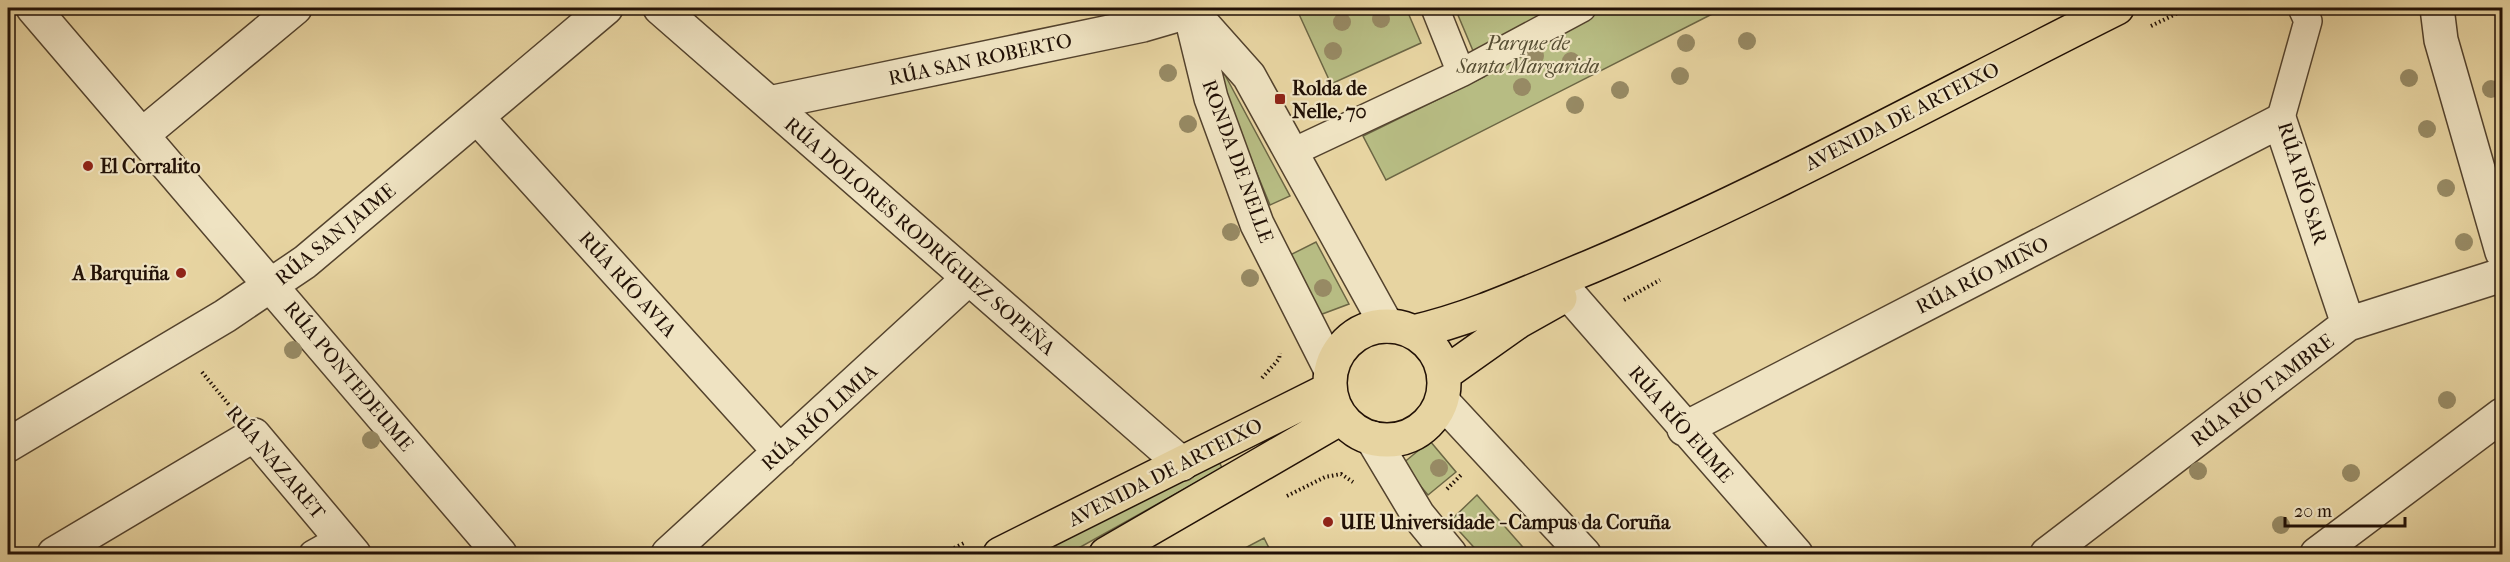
<svg xmlns="http://www.w3.org/2000/svg" width="2510" height="562" font-family="'IM FELL French Canon',serif">
	<style>
		.green { fill: #b7bc83; stroke: #6c6644; stroke-width: 1.5 }
		.lines { fill: none; stroke-linecap: round; stroke-linejoin: round }
		.pedestrian-casing { stroke: #53422d; stroke-width: 30 }
		.minor-casing { stroke: #53422d; stroke-width: 36 }
		.tertiary-casing { stroke: #53422d; stroke-width: 36 }
		.primary-casing { stroke: #221106; stroke-width: 36 }
		.path { stroke: #221106; stroke-width: 4; stroke-dasharray: 1.5 3; stroke-linecap: butt }
		.pedestrian { stroke: #efe3c2; stroke-width: 27 }
		.minor { stroke: #efe3c2; stroke-width: 33 }
		.tertiary { stroke: #efe3c2; stroke-width: 33 }
		.primary { stroke: #e7d4a1; stroke-width: 33 }
		.tree { fill: #978a64 }
		.poi-dot { fill: #8f2418; stroke: #efe3c2; stroke-width: 2 }
		.labels { text-anchor: middle; stroke-width: 4.5; stroke-linejoin: round; paint-order: stroke }
		.park-label { font-size: 20px; font-style: italic; fill: #564d32; stroke: #efe3c2 }
		.street-label { font-size: 20px; fill: #221106; stroke: #efe3c2 }
		.poi-label { font-size: 20px; font-weight: bold; fill: #221106; stroke: #efe3c2; text-anchor: start }
	</style>
	<rect width="100%" height="100%" fill="#e7d4a1"/>
	<filter id="stains"><feTurbulence type="fractalNoise" baseFrequency=".00333" numOctaves="4"/><feColorMatrix values="0 0 0 0 .2 0 0 0 0 .09 0 0 0 0 .02 0 0 0 .5 -.17"/></filter>
	<radialGradient id="worn" r=".72"><stop offset=".6" stop-color="#630" stop-opacity="0"/><stop offset="1" stop-color="#630" stop-opacity=".3"/></radialGradient>
	<path class="green" d="M1308,8H1406L1421,43L1331,84L1298,12Z
		M1455,8H1724L1386,180L1363,136L1484,77Z
		M1218,62L1290,196L1270,205L1212,65Z
		M1316,242L1349,304L1317,316L1290,255Z
		M1430,441L1456,472L1428,495L1402,464Z
		M1218,459L1222,468L1068,554H1039Z
		M1477,495L1529,554H1480L1450,521Z
		M1264,538L1272,554H1243L1245,548Z"/>
	<g class="lines">
		<g class="pedestrian-casing">
			<path id="pedestrian" d="M1461,73L1582,8
				M2280,121L2308,21L2302,8
				M1293,152L1461,73L1435,8
				M313,554L340,539"/>
		</g>
		<g class="minor-casing">
			<path id="minor" d="M33,8L500,554
				M660,8L1182,464
				M2437,8L2441,40L2502,252
				M769,103L1143,25L1191,11
				M477,117L780,452
				M142,135L295,8
				M1568,293L1796,554
				M1684,429L2280,121L2348,324
				M8,445L225,316L305,262L606,8
				M54,554L254,435L354,554
				M668,554L969,278
				M2047,554L2348,324L2502,275
				M2317,554L2502,415"/>
		</g>
		<g class="tertiary-casing">
			<path id="tertiary" d="M1189,8L1211,98L1257,224L1331,370
				M1192,12L1249,76L1387,326
				M1442,401L1584,554
				M1372,438L1418,515L1450,554"/>
		</g>
		<g class="primary-casing">
			<path id="primary" d="M1330 383a57 57 0 1 1 114 0a57 57 0 1 1-114 0Z
				M1413,332C1475,318 1533,290 1592,266C1771,190 1943,95 2117,8
				M1444,374L1519,321L1560,298
				M1000,554L1330,389
				M1106,554L1341,418"/>
		</g>
		<path class="path" d="M2151,26L2188,8
			M1624,300L1660,280
			M202,372L229,405
			M1262,378L1279,359L1280,353
			M1447,489L1461,475
			M1287,496L1325,477L1341,474L1353,482
			M942,554L964,543"/>
		<use href="#pedestrian" class="pedestrian"/>
		<use href="#minor" class="minor"/>
		<use href="#tertiary" class="tertiary"/>
		<use href="#primary" class="primary"/>
	</g>
	<g class="tree">
		<circle cx="1381" cy="19" r="9"/>
		<circle cx="1342" cy="22" r="9"/>
		<circle cx="1747" cy="41" r="9"/>
		<circle cx="1686" cy="43" r="9"/>
		<circle cx="1333" cy="51" r="9"/>
		<circle cx="1535" cy="56" r="9"/>
		<circle cx="1571" cy="61" r="9"/>
		<circle cx="1168" cy="73" r="9"/>
		<circle cx="1680" cy="76" r="9"/>
		<circle cx="2409" cy="78" r="9"/>
		<circle cx="1522" cy="87" r="9"/>
		<circle cx="2491" cy="89" r="9"/>
		<circle cx="1620" cy="90" r="9"/>
		<circle cx="1575" cy="105" r="9"/>
		<circle cx="1188" cy="124" r="9"/>
		<circle cx="2427" cy="129" r="9"/>
		<circle cx="2446" cy="188" r="9"/>
		<circle cx="1231" cy="232" r="9"/>
		<circle cx="2464" cy="242" r="9"/>
		<circle cx="1250" cy="278" r="9"/>
		<circle cx="1323" cy="288" r="9"/>
		<circle cx="293" cy="350" r="9"/>
		<circle cx="2447" cy="400" r="9"/>
		<circle cx="371" cy="440" r="9"/>
		<circle cx="1439" cy="468" r="9"/>
		<circle cx="2198" cy="471" r="9"/>
		<circle cx="2351" cy="473" r="9"/>
		<circle cx="2281" cy="525" r="9"/>
	</g>
	<g class="poi-dot">
		<rect x="1274" y="93" width="12" height="12" rx="3"/>
		<circle cx="88" cy="166" r="6"/>
		<circle cx="181" cy="273" r="6"/>
		<circle cx="1328" cy="522" r="6"/>
	</g>
	<g class="labels">
		<g class="park-label">
			<text x="1528" y="50">Parque de<tspan x="1528" dy="23">Santa Margarida</tspan></text>
		</g>
		<g class="street-label">
			<text transform="translate(980 59) rotate(-12)" y="7">RÚA SAN ROBERTO</text>
			<text transform="translate(1902 116) rotate(-27)" y="7">AVENIDA DE ARTEIXO</text>
			<text transform="translate(1238 161) rotate(70)" y="7">RONDA DE NELLE</text>
			<text transform="translate(2303 183) rotate(73)" y="7">RÚA RÍO SAR</text>
			<text transform="translate(335 234) rotate(-39)" y="7">RÚA SAN JAIME</text>
			<text transform="translate(920 236) rotate(41)" y="7">RÚA DOLORES RODRÍGUEZ SOPEÑA</text>
			<text transform="translate(1982 275) rotate(-27)" y="7">RÚA RÍO MIÑO</text>
			<text transform="translate(628 284) rotate(48)" y="7">RÚA RÍO AVIA</text>
			<text transform="translate(349 376) rotate(50)" y="7">RÚA PONTEDEUME</text>
			<text transform="translate(2262 390) rotate(-37)" y="7">RÚA RÍO TAMBRE</text>
			<text transform="translate(819 417) rotate(-42)" y="7">RÚA RÍO LIMIA</text>
			<text transform="translate(1681 424) rotate(49)" y="7">RÚA RÍO EUME</text>
			<text transform="translate(276 462) rotate(50)" y="7">RÚA NAZARET</text>
			<text transform="translate(1165 472) rotate(-27)" y="7">AVENIDA DE ARTEIXO</text>
		</g>
		<g class="poi-label">
			<text x="1292" y="95">Rolda de<tspan x="1292" dy="23">Nelle, 70</tspan></text>
			<text x="100" y="173">El Corralito</text>
			<text x="169" y="280" text-anchor="end">A Barquiña</text>
			<text x="1340" y="529">UIE Universidade - Campus da Coruña</text>
		</g>
	</g>
	<rect width="2510" height="562" fill="none" stroke="#e7d4a1" stroke-width="30"/>
	<rect x="9" y="9" width="2492" height="544" fill="none" stroke="#221106" stroke-width="3"/>
	<rect x="15" y="15" width="2480" height="532" fill="none" stroke="#221106" stroke-width="1.5"/>
	<path d="M2285 517v9h120v-9" fill="none" stroke="#221106" stroke-width="3"/>
	<text x="2294" y="517" font-size="18" fill="#221106" stroke="#efe3c2" stroke-width="4.5" paint-order="stroke">20 m</text>
	<rect width="100%" height="100%" filter="url(#stains)"/>
	<rect width="100%" height="100%" fill="url(#worn)"/>
</svg>
